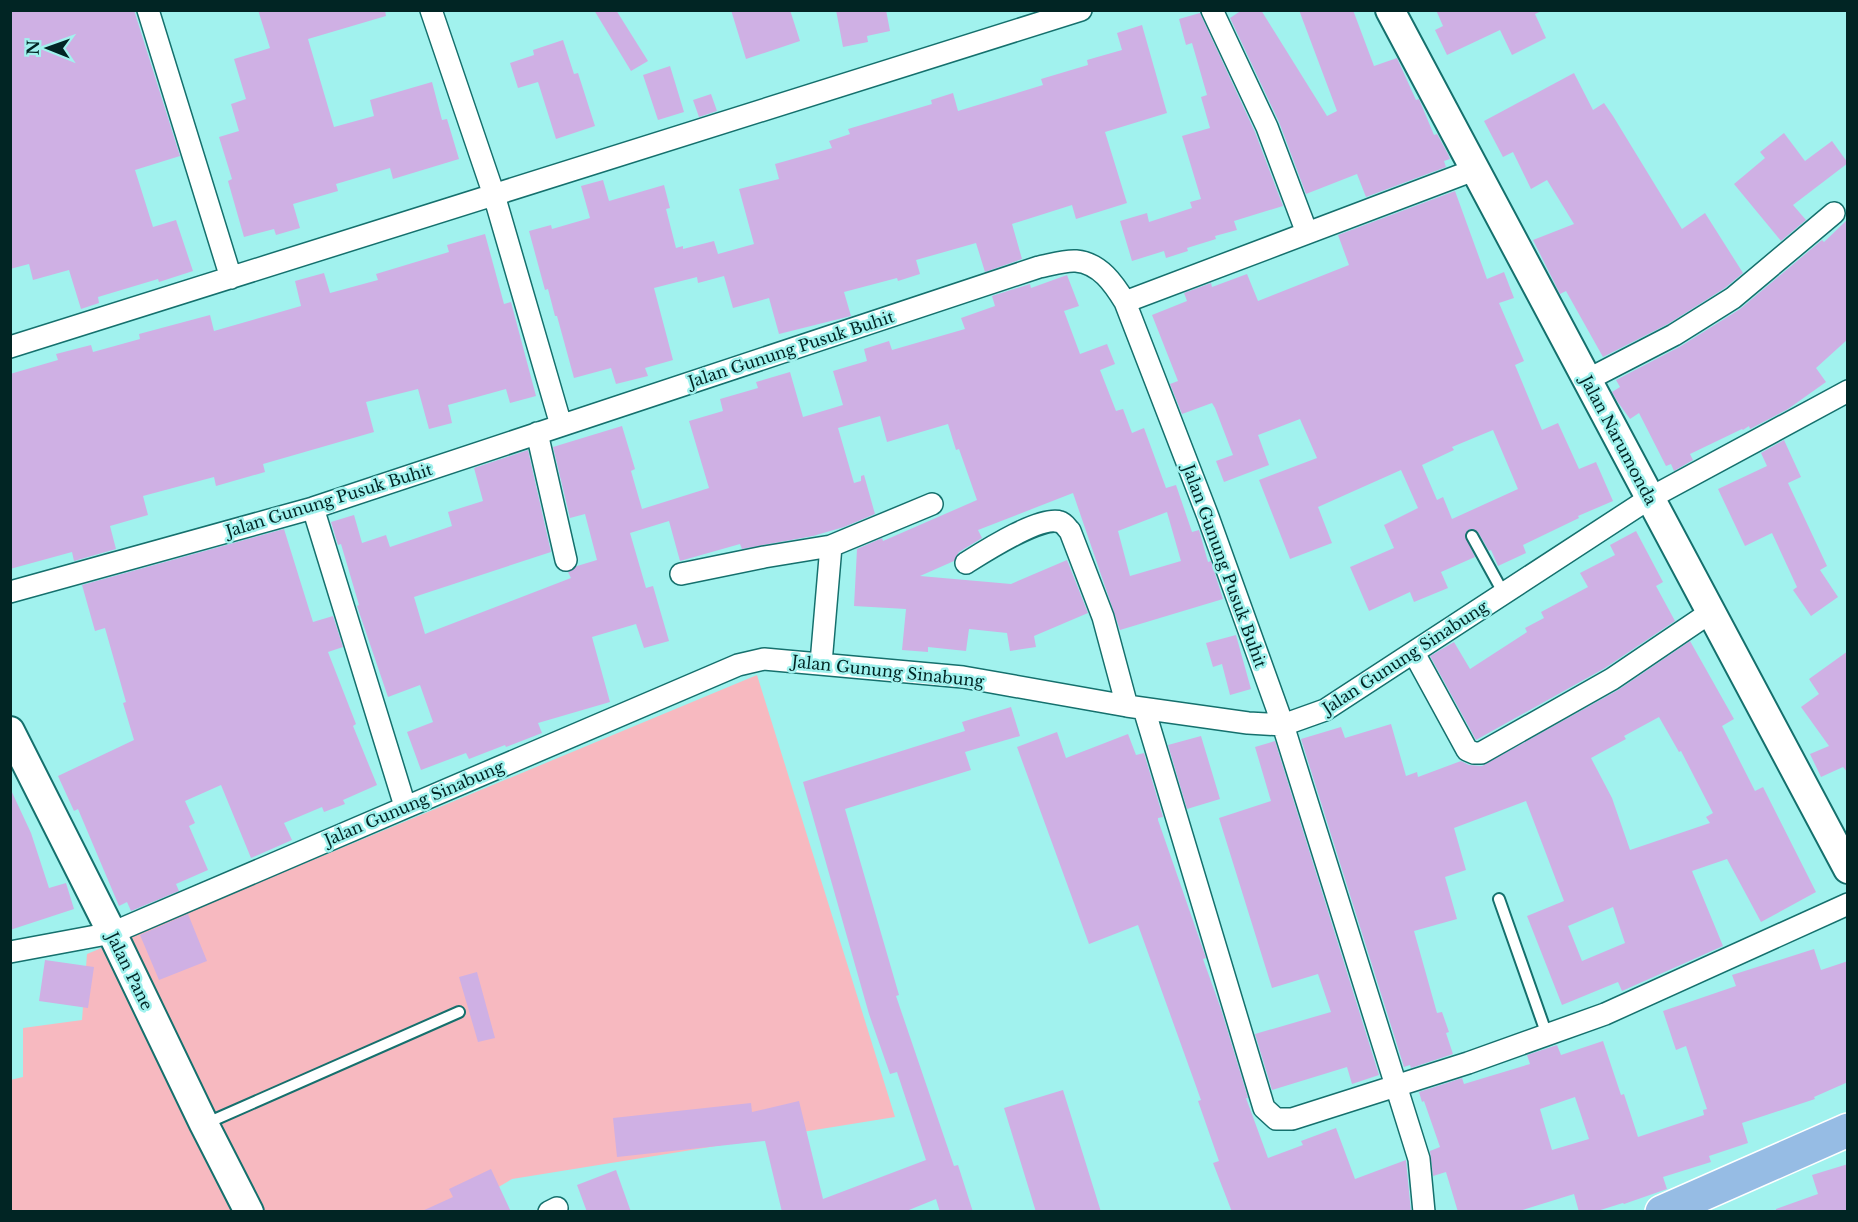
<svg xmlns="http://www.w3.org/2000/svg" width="1858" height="1222" font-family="'Libre Baskerville',serif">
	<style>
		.green { fill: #f7b9c0 }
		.building { fill: #cfb0e4; fill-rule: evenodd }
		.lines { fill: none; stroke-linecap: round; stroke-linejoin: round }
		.lane-casing { stroke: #15706d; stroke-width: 14 }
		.street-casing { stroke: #15706d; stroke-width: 24 }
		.secondary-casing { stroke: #15706d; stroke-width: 32 }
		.primary-casing { stroke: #fff; stroke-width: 36 }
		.lane { stroke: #fff; stroke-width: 10 }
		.street { stroke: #fff; stroke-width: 21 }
		.secondary { stroke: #fff; stroke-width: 28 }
		.primary { stroke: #96bce4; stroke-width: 33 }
		.labels { text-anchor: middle; stroke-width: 5; stroke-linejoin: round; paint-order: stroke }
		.street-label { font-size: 16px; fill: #012524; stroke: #a1f2ee }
	</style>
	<rect width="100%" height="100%" fill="#a1f2ee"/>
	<path class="green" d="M757,675L895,1117L512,1179L458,1211L11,1212L10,1080L23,1077V1028L82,1020L87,954Z"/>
	<path class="building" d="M10,10H134L180,156L135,170L153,227L176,220L193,271L159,282L158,279L98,297L99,303L81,309L69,270L33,280L29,264L10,269Z
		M258,10H385L386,16L308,39L334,127L374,116L370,100L432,82L442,120L447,119L459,159L393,179L390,168L336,184L338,191L293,204L300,228L276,235L274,229L244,237L228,181L232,179L219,137L239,131L231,104L246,99L234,59L270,48Z
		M594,10H616L648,61L631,71Z
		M731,10H790L800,41L746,59Z
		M836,10H886L890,31L867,36L868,42L843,47Z
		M1242,10H1261L1327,116L1337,111L1299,10H1353L1374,66L1397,58L1416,100L1419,99L1434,135L1437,134L1448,154L1450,159L1444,161L1446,167L1366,197L1357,174L1306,194L1279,122L1230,18Z
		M1436,10H1544L1535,14L1546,38L1512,55L1500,30L1447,55L1435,30L1443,26Z
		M1200,13L1255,132L1283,206L1234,221L1237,230L1215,236L1216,239L1187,248L1188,251L1166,258L1164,251L1132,261L1120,221L1147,213L1149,222L1192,208L1190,202L1201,199L1182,136L1210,128L1201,97L1207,95L1192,43L1186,45L1179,19Z
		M1142,25L1167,113L1105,132L1127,203L1076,219L1072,205L1012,224L1022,259L985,272L976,243L916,260L920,274L898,281L897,278L844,292L851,316L779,334L769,298L733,308L724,276L698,283L697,277L654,288L673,360L645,368L648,376L616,384L611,368L574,378L557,316H555L548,289L545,290L529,231L551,225L552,229L590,218L581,186L603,180L609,201L664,185L670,208L666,209L676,248L683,246V249L714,241L718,254L754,244L739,189L779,179L775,164L832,148L829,141L850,134L848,129L932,104L931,100L953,93L958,111L1043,85L1041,79L1088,65L1087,60L1122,50L1117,33Z
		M563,40L574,74L578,73L595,126L556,139L538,82L518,88L510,63L534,55L533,50Z
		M670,66L684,112L658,120L643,75Z
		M1574,73L1593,110L1604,103L1613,116L1682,229L1705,213L1743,273L1725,288L1668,324L1603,357L1566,291L1560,294L1533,240L1574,224L1547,180L1531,189L1513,152L1503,157L1484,121Z
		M711,94L717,111L699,117L693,100Z
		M1784,133L1805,161L1832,141L1848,163L1793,205L1806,220L1781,241L1734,184L1765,158L1760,152Z
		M1455,191L1487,279L1504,272L1514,298L1499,303L1524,361L1515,365L1542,430L1558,423L1579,469L1596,462L1613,501L1578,516L1579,518L1523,545L1526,553L1498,566L1491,550L1489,551L1478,532L1473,529H1469L1465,536L1475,557L1441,572L1448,588L1414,602L1410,592L1369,611L1350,567L1394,548L1384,525L1418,508L1401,470L1318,507L1332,543L1290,559L1259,480L1317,458L1300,419L1258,435L1269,465L1224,482L1216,461L1233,455L1215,408L1212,403L1182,414L1170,384L1178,381L1152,315L1187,301L1184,293L1211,283L1212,287L1247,274L1258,301L1349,265L1338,235ZM1493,430L1518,489L1452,519L1443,497L1437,500L1422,465L1454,450L1452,447Z
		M1848,219V339L1816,368L1826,382L1788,409L1750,429L1749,426L1743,430L1742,429L1690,454L1693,460L1674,471L1671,464L1666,466L1639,413L1630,419L1617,401L1612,392L1620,387L1616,380L1681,346L1740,309L1822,240L1824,242Z
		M485,234L504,304L511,302L536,396L510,403L506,389L448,405L452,423L429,429L418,389L366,402L374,432L263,464L265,472L216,486L214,477L143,496L148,515L110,526L116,549L74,561L72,552L10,569V374L58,360L56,354L91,345L93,352L140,339L139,334L210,315L214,331L301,306L295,281L324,273L330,293L378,280L376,274L449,252L447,245Z
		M1067,275L1079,306L1064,311L1080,354L1107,344L1115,364L1100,370L1116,411L1123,409L1132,433L1144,428L1166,488L1176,485L1192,532L1199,530L1208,562L1211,561L1223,599L1120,630L1073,493L978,530L982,538L959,552L954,561L920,576L1011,584L1067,560L1088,613L1034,636L1036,647L1010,651L1007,633L969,629L966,651L928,647V652L902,650L906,609L854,606L857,549L882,538L883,541L977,500L959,449L956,450L948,424L887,442L880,416L838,428L854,483L861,481V476L864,475L875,514L844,527L813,536L742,549L740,544L680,561L669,521L630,533L646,588L653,586L669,641L644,648L636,624L592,637L610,702L538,723L542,733L506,747L505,745L469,759L466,753L421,770L407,732L433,722L420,685L388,697L357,606L359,605L341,544L338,545L331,522L354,515L362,543L386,535L390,547L452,526L448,512L483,501L474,468L528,450L551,552L414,597L425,634L571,578L568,572L577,566L597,560L585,514L570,518L553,447L622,426L635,469L631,471L642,509L709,488L689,421L723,411L720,399L758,388L756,382L790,372L803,417L843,405L833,371L867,361L864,349L889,341L892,350L965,329L961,318L995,306L992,296L1030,284L1031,288ZM1167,512L1181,561L1130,576L1118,531Z
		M1784,440L1801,477L1788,483L1827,566L1820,570L1838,597L1811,616L1793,590L1797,587L1772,533L1745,546L1718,489L1767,466L1761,453Z
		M284,529L313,622L333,616L343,647L328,652L356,724L353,726L377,785L343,800L345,804L324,812L322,807L284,823L292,840L251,858L221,785L185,801L195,823L189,826L208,870L176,884L179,891L131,911L127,902L119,906L78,809L74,811L58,776L134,740L123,703L126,702L105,628L95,631L82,585Z
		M1636,531L1663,582L1656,586L1675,621L1605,668L1476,740L1430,656L1454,642L1470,669L1527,632L1525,628L1544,618L1541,612L1588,587L1580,573L1615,555L1610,545Z
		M1236,635L1251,689L1230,695L1222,664L1213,667L1206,643Z
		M1690,641L1734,719L1722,726L1755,791L1763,787L1816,892L1761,922L1727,859L1692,871L1723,946L1622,991L1618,982L1562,1005L1527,916L1564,901L1526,801L1454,828L1466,870L1445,877L1457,919L1414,931L1437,1013L1442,1012L1449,1032L1446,1033L1453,1054L1411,1068L1410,1065L1404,1067L1301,739L1341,727L1345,738L1391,724L1406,776L1417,772L1418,777L1461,761L1469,765L1482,766L1618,690ZM1659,717L1679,752L1681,751L1713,813L1706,817L1710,823L1630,850L1612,798L1591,758L1626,739L1624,736ZM1613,907L1625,943L1582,961L1568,926Z
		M1848,651V773L1843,767L1821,777L1810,754L1829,746L1801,707L1819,694L1809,679Z
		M1011,707L1020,736L965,752L971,770L845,809L899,995L896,996L954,1166L958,1165L973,1212H940L936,1199L904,1212H782L765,1141L617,1157L613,1118L751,1103L752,1112L799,1101L823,1199L926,1160L897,1072L890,1074L869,1014L803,782L965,731L962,722Z
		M1057,732L1066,758L1128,734L1136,755L1144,753L1163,817L1158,818V820L1205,955L1206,958L1203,959L1221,1009L1248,1098H1246L1268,1158L1303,1145L1301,1141L1336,1128L1355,1179L1406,1160L1411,1212H1232L1213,1163L1219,1161L1198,1101L1201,1100L1138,925L1089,944L1017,747Z
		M1201,736L1220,799L1187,809L1168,745Z
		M1275,741L1379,1075L1352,1084L1347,1067L1272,1090L1255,1034L1331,1012L1318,974L1272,988L1219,818L1271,801L1255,747Z
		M10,788L31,833L49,888L66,883L74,909L10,930Z
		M188,914L207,961L159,980L140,935Z
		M1814,949L1821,970L1848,961V1082L1814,1097L1815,1099L1742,1123L1748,1143L1709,1156L1711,1162L1663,1177L1667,1189L1624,1204L1623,1203L1594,1212H1579L1574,1194L1516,1212H1458L1446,1172L1433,1176L1430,1151L1440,1147L1424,1101L1422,1102L1419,1092L1462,1078L1464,1084L1530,1064L1527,1055L1557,1045L1561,1055L1603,1041L1621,1095L1624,1094L1638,1137L1704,1115L1703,1110L1707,1109L1686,1046L1676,1050L1663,1011L1736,986L1732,975ZM1575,1097L1589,1139L1552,1150L1540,1109Z
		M45,960L94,967L88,1008L39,1001Z
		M477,972L495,1038L478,1042L459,977Z
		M1063,1090L1101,1212H1036L1004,1108Z
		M1848,1164V1212H1776V1209L1818,1194L1812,1175Z
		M491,1169L511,1212H420L453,1197L449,1189Z
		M616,1170L631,1212H587L577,1185Z"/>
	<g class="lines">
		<g class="lane-casing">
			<path id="lane" d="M1472,536L1504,594
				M1499,899L1547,1035
				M207,1123L459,1012"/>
		</g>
		<g class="street-casing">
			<path id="street" d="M148,10L231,278
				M431,10L494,195L561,425
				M1212,10L1267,127L1307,233
				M1125,302L1474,170
				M10,347L1081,10
				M1587,380L1674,335L1733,298L1834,213
				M537,433L566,560
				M313,508L405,806
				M966,563C982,553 1041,515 1060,522C1064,523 1067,528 1070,531L1103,617L1127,706
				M681,574L764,557L831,546
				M10,592L313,508L1039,267C1050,265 1065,260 1076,261C1100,263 1114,284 1125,302L1207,514L1283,725L1419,1159L1424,1212
				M1414,653L1467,750L1474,753H1481L1612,679L1711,612
				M821,663L831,546L932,504
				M1144,709L1264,1108L1276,1119H1292L1468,1063L1605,1014L1848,904
				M10,952L112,933L738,665L764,659L963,677L1127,706L1248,723L1283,725L1325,710L1650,498L1848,391
				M549,1212L557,1208"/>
		</g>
		<g class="secondary-casing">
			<path id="secondary" d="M1390,10L1848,869
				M10,731L112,933L204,1124L249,1212"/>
		</g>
		<g class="primary-casing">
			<path id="primary" d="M1662,1212L1848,1130"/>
		</g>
		<use href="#lane" class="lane"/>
		<use href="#street" class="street"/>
		<use href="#secondary" class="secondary"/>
		<use href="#primary" class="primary"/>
	</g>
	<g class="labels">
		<g class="street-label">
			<text transform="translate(791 349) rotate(-18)" y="6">Jalan Gunung Pusuk Buhit</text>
			<text transform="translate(1619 440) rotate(62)" y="6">Jalan Narumonda</text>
			<text transform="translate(329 500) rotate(-17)" y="6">Jalan Gunung Pusuk Buhit</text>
			<text transform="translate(1225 566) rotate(70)" y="6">Jalan Gunung Pusuk Buhit</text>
			<text transform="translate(1405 657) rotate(-33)" y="6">Jalan Gunung Sinabung</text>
			<text transform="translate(888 671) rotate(6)" y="6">Jalan Gunung Sinabung</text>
			<text transform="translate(414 803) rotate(-23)" y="6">Jalan Gunung Sinabung</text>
			<text transform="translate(130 971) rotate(64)" y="6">Jalan Pane</text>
		</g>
	</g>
	<rect width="1858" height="1222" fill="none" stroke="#012524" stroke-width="24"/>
	<g transform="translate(48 48) rotate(271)" stroke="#a1f2ee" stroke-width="4.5" paint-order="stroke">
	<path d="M0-4.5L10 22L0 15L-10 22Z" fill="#012524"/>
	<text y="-9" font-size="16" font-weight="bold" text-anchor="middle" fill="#012524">N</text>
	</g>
</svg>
